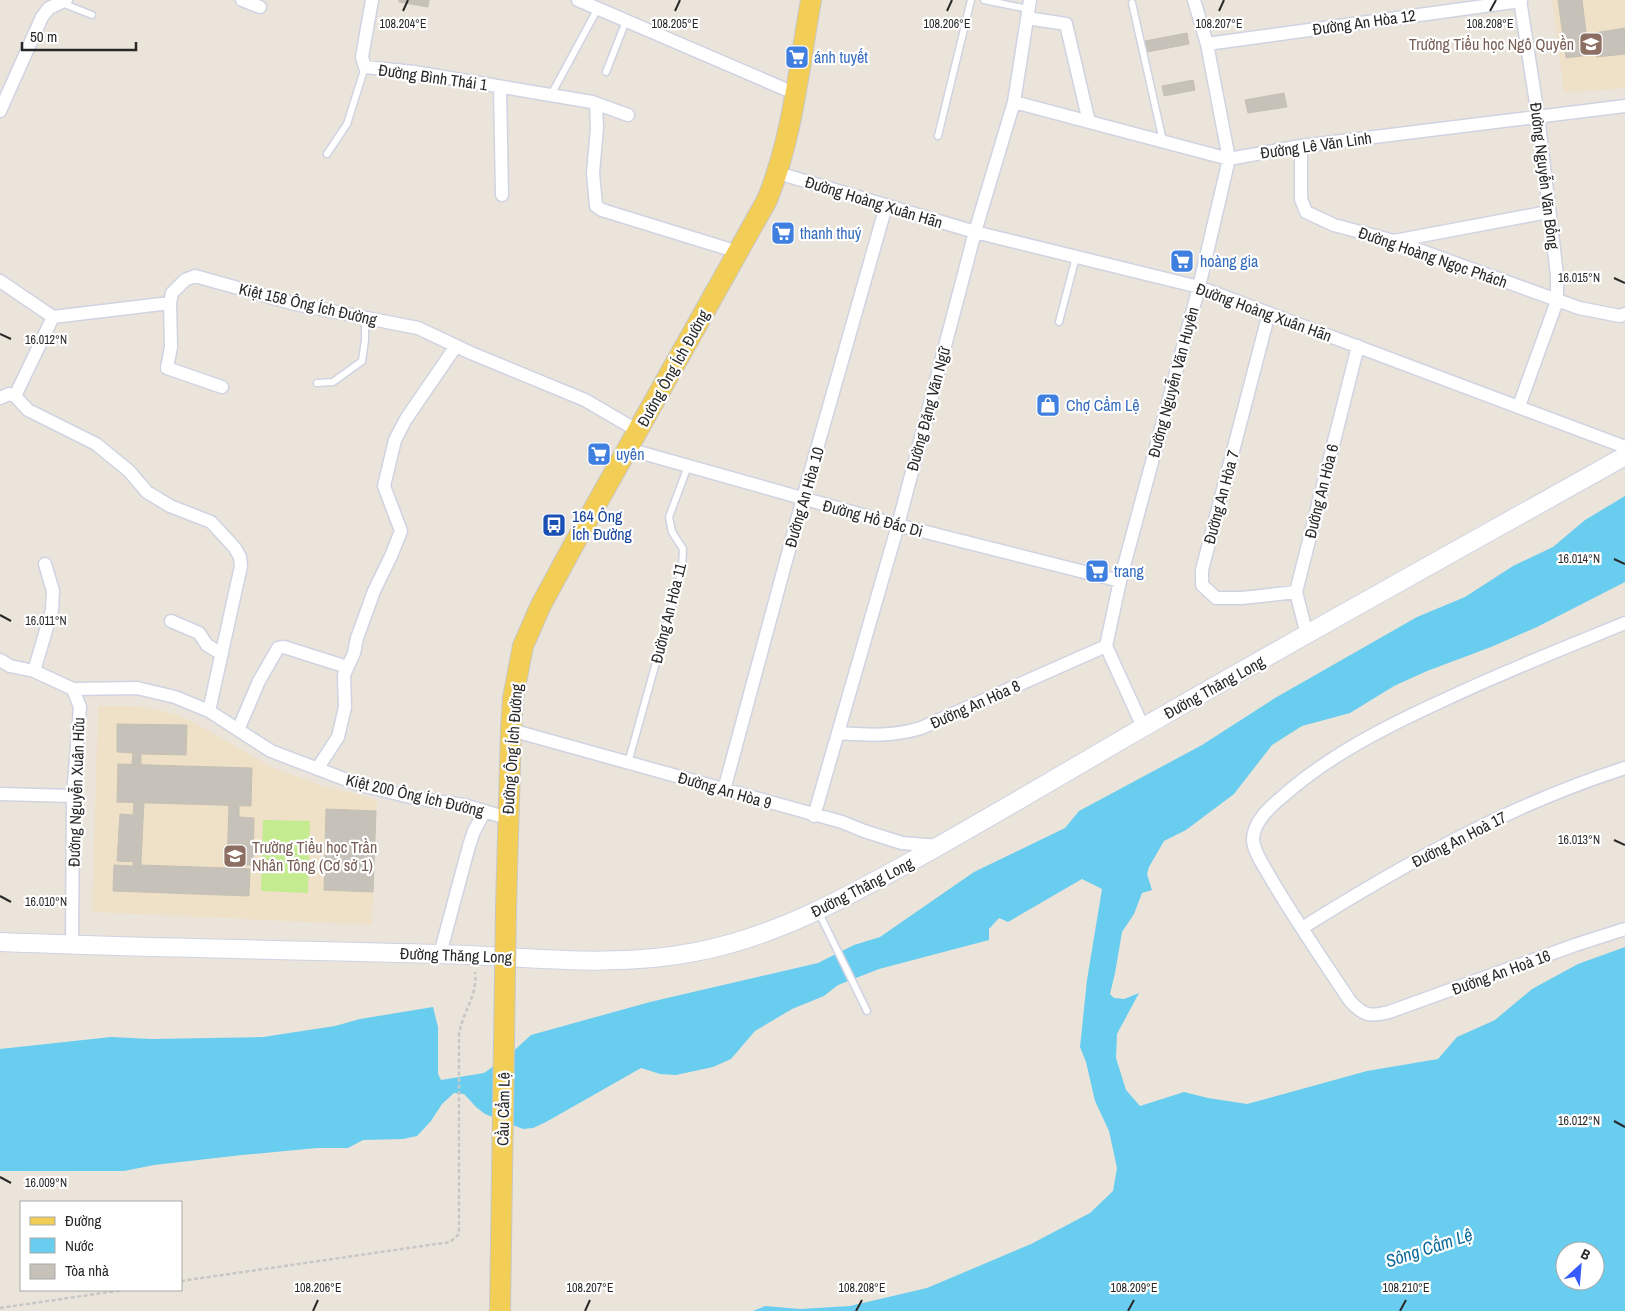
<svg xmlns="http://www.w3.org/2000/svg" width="1625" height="1311" font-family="'Archivo Narrow',sans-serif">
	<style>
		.education { fill: #eee1c8 }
		.pitch { fill: #c5eb90 }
		.water { fill: #69cdf0; fill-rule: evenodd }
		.building { fill: #c6c1b9; stroke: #c6c0b3 }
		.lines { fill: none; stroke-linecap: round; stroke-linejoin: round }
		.lane-casing { stroke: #cfd3e2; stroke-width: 9 }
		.street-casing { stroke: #cfd3e2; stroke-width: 15 }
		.secondary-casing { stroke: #cfd3e2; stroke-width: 20 }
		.primary-casing { stroke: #c7c7c7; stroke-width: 22 }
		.path { stroke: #c7c7c7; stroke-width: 2.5; stroke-dasharray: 4 2.5; stroke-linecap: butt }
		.lane { stroke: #fff; stroke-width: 6 }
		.street { stroke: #fff; stroke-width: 12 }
		.secondary { stroke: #fff; stroke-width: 18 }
		.primary { stroke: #f3ce57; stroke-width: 20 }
		.primary-bridge-casing { stroke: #c7c7c7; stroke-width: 22; stroke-linecap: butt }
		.primary-bridge { stroke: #f3ce57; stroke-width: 20 }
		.ticks { fill: none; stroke: #282828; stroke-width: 2 }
		.labels { text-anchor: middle; stroke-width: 4.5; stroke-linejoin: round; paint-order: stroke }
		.street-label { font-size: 16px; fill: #282828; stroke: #fff }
		.education-label { font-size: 16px; fill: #785e54; stroke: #fff; text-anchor: end }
		.shop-label { font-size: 16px; fill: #366cbe; stroke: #fff; text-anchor: start }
		.transit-label { font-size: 16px; fill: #164399; stroke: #fff; text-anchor: start }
		.water-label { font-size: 18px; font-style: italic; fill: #0b699a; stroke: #fff }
		.ticks-label { font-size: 12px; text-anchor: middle; fill: #282828; stroke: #fff; stroke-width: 4.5; stroke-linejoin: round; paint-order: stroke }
	</style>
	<rect width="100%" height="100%" fill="#ebe4da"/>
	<path class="education" d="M1552,0H1625V88L1564,93Z
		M98,706H132L155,709L178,715L197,724L271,767L320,785L377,800L372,925L92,912Z"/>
	<path class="pitch" d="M263,820L310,821L308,893L261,891Z"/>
	<path class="water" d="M1625,496V582L1537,627L1491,647L1427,671L1394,686L1350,713L1302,726L1272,745L1234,794L1186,830L1164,841L1149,867L1147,874L1152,890L1142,893L1134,914L1122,932L1115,973L1110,994L1114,998L1124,999L1139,993L1117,1034L1116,1058L1126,1090L1140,1106L1184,1092L1208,1098L1247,1104L1367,1071L1438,1059L1457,1037L1495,1020L1532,989L1578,964L1625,947V1311H753L765,1306L800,1309L850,1306L927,1288L1031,1244L1090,1213L1113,1191L1117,1168L1109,1131L1095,1101L1086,1062L1080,1047L1087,980L1102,889L1082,879L1008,922L999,918L989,929V940L879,969L838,985L824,996L792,1009L755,1031L731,1059L713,1067L676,1075L660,1074L641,1068L546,1122L533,1128L523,1129L485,1114L476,1107L464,1094L454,1093L442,1104L431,1121L417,1136L403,1139L363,1140L348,1148H317L242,1155L154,1165L124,1171H0V1049L111,1037L151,1039L263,1037L335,1026L360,1019L433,1007L438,1027V1074L441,1080L484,1073L508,1056L531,1035L650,1002L818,963L854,945L880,937L974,872L1065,828L1079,811L1202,745L1275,698L1417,617L1465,597L1513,566L1553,547L1585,520ZM1565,1251H1595V1281H1565Z"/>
	<path class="building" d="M399,0H429L428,7L399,2Z
		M1558,0H1582L1589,55L1566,58Z
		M1625,28V54L1597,57L1594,33Z
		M1187,33L1189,44L1147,52L1145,41Z
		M1193,80L1195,90L1164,96L1162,86Z
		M1284,93L1287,107L1248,113L1245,100Z
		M117,724L187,725L186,755L141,754V764H132L133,753L117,752Z
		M118,764L252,768L251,806L117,802Z
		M134,802H144L141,862L117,861L120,814L133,815Z
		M229,805L239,806V817L254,818L253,865H227Z
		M326,809L376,811L373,892L324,890Z
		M133,862H141V865L227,868V865H235V868L250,869L249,896L113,891L114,865L133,866Z"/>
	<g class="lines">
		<g class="lane-casing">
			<path id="lane" d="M984,0L1028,9
				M62,3L92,15
				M1132,3L1163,141
				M606,72L626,21
				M551,95L598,8
				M938,136L971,0
				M327,154L347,124L365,67
				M1059,322L1076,257
				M317,383L333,382L362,361L365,340V317
				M628,763L682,569L683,549L672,532L669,517L688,466
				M818,911L867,1011"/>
		</g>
		<g class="street-casing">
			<path id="street" d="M242,0L260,7
				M372,0L362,57L365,67L414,72L592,102L628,115
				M578,0L794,93
				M1027,18L1066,24L1089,122
				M1207,44L1521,1
				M500,87L502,195
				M1014,102L1229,159L1301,146L1625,106
				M596,104L597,128L593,173L596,206L602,210L738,252
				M0,111L42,17L49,8L66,0
				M1301,146V199L1306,212L1334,225L1394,241L1579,308L1620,316L1625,314
				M778,173L975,232L1199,287L1625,447
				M1394,241L1548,212
				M0,281L53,317
				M1269,313L1202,570V585L1216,598H1242L1296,592
				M53,317L170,303
				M222,387L167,368L171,347L170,303L172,293L185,280L195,276L295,304L418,328L471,353L585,400L638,431
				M15,396L28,410L96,444L129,471L147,492L170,506L211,522L235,548L240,557L241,566L209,711
				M15,396L53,317
				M0,398L9,394L15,396
				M1519,406L1557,301V275L1538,116L1520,0
				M628,449L898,525L1120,581
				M171,621L199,633L207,645L222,654
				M1625,623C1564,648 1503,672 1444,700C1387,726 1329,755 1282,797C1270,807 1253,822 1253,840C1254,853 1264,866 1270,877C1295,920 1323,960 1350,1001C1364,1016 1370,1017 1389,1012L1575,945L1625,929
				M1307,635L1296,592L1358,346
				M0,660L10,666L34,671L73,689L137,688L175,697L209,711L271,751L360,785L415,798L464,805L507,818
				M34,671L52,610L53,591L45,564
				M1143,727L1106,646L1120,581L1199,287L1229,159L1207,44L1194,0
				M238,730L259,681L278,648L284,647L347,667
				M511,730L842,822L864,831L902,843L939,846
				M838,733C868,735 891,737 921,728L1106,646
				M317,769L338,737L345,707L344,675L354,653L357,638L374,591L391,556L401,531L384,486L395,440L406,419L456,346
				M724,790L803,498L886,206
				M0,794L73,796
				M814,816L898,525L975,232L1014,102L1030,0
				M1302,928C1404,864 1509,805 1625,768
				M72,945L73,796L80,707L73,689
				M440,954L469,846L474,831L485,811"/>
		</g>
		<g class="secondary-casing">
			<path id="secondary" d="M0,942C147,948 293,950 440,954C525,956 611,969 695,952C776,937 849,896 921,856C985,820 1048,783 1111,746C1281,647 1454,552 1625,456"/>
		</g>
		<g class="primary-casing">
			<path id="primary" d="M506,907L511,730L513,698L523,646L541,605L573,546L767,200C793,136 799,67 811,0"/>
		</g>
		<path class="path" d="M181,1281L450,1242L458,1235L459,1230V1035C462,1012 478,996 475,972
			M0,1308L123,1290"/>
		<use href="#lane" class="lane"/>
		<use href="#street" class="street"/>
		<use href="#secondary" class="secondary"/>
		<use href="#primary" class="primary"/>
		<g class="primary-bridge-casing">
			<path id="primary-bridge" d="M500,1311L506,907"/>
		</g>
		<use href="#primary-bridge" class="primary-bridge"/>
	</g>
	<path class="ticks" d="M403,11L408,0M675,11L680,0M947,11L952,0M1219,11L1224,0M1490,11L1496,0M1614,278L1625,283M0,334L11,339M1614,559L1625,564M0,615L11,621M1614,840L1625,845M0,896L11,902M1614,1121L1625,1127M0,1177L11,1183M313,1311L318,1300M585,1311L590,1300M856,1311L862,1300M1128,1311L1134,1300M1400,1311L1406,1300"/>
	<defs>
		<g id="school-square" transform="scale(1.25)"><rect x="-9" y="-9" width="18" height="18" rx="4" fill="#8d6e63" stroke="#fff"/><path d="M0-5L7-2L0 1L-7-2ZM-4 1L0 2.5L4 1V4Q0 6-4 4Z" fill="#fff"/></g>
		<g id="supermarket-square" transform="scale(1.25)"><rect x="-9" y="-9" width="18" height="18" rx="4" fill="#3f7fe0" stroke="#fff"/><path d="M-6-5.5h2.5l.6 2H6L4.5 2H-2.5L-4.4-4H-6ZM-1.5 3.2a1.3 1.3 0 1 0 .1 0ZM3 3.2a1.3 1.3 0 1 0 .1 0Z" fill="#fff"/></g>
		<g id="shop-square" transform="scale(1.25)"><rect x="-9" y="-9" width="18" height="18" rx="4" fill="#3f7fe0" stroke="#fff"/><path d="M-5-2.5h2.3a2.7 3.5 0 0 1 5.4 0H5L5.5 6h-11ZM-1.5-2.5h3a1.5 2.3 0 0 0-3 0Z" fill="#fff"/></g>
		<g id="bus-square" transform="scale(1.25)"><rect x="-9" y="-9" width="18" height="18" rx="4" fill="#1a4fb4" stroke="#fff"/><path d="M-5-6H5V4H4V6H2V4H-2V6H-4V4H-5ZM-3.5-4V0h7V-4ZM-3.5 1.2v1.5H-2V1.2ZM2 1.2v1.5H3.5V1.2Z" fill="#fff"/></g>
	</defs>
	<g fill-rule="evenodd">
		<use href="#school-square" x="1591" y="44"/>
		<use href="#supermarket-square" x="797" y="57"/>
		<use href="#supermarket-square" x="783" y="233"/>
		<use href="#supermarket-square" x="1182" y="261"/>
		<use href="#shop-square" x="1048" y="405"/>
		<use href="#supermarket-square" x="599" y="454"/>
		<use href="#bus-square" x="554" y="525"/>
		<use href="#supermarket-square" x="1097" y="571"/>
		<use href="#school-square" x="235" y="856"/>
	</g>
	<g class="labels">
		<g class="street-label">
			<text transform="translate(1364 22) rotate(-8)" y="6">Đường An Hòa 12</text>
			<text transform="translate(433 77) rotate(8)" y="6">Đường Bình Thái 1</text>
			<text transform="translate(1316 145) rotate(-8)" y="6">Đường Lê Văn Linh</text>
			<text transform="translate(1545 176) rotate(83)" y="6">Đường Nguyễn Văn Bổng</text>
			<text transform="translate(874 202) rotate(17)" y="6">Đường Hoàng Xuân Hãn</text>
			<text transform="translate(1433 257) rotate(19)" y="6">Đường Hoàng Ngọc Phách</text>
			<text transform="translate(308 304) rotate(13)" y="6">Kiệt 158 Ông Ích Đường</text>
			<text transform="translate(1264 312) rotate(20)" y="6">Đường Hoàng Xuân Hãn</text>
			<text transform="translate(673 368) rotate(-61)" y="6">Đường Ông Ích Đường</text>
			<text transform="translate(1173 382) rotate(-75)" y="6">Đường Nguyễn Văn Huyên</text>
			<text transform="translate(928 409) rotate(-75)" y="6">Đường Đặng Văn Ngữ</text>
			<text transform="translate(1321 491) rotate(-76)" y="6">Đường An Hòa 6</text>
			<text transform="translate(804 497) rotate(-74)" y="6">Đường An Hòa 10</text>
			<text transform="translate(1221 497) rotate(-75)" y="6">Đường An Hòa 7</text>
			<text transform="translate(873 518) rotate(15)" y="6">Đường Hồ Đắc Di</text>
			<text transform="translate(668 613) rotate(-76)" y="6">Đường An Hòa 11</text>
			<text transform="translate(1214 687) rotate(-29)" y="6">Đường Thăng Long</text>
			<text transform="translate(975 704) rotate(-24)" y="6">Đường An Hòa 8</text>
			<text transform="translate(512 749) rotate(-86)" y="6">Đường Ông Ích Đường</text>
			<text transform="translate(725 790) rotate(16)" y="6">Đường An Hòa 9</text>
			<text transform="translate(76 792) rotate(-88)" y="6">Đường Nguyễn Xuân Hữu</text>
			<text transform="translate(415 795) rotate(13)" y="6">Kiệt 200 Ông Ích Đường</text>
			<text transform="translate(1459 839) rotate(-27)" y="6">Đường An Hoà 17</text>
			<text transform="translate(862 887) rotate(-27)" y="6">Đường Thăng Long</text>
			<text transform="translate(456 955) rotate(2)" y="6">Đường Thăng Long</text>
			<text transform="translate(1501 972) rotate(-20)" y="6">Đường An Hoà 16</text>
			<text transform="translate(503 1109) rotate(-89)" y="6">Cầu Cẩm Lệ</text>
		</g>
		<g class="education-label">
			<text x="1574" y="50">Trường Tiểu học Ngô Quyền</text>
			<text x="252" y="853" text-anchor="start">Trường Tiểu học Trần<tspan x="252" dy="18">Nhân Tông (Cơ sở 1)</tspan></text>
		</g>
		<g class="shop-label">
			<text x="814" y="63">ánh tuyết</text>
			<text x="800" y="239">thanh thuý</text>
			<text x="1200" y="267">hoàng gia</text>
			<text x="1066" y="411">Chợ Cẩm Lệ</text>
			<text x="616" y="460">uyên</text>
			<text x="1114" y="577">trang</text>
		</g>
		<g class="transit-label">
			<text x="572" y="522">164 Ông<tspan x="572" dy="18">Ích Đường</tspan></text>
		</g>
		<g class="water-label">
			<text transform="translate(1429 1248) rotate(-18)" y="6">Sông Cẩm Lệ</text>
		</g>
	</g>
	<g class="ticks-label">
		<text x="403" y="28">108.204°E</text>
		<text x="675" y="28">108.205°E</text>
		<text x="947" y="28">108.206°E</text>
		<text x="1219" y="28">108.207°E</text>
		<text x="1490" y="28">108.208°E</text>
		<text x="1579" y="282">16.015°N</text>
		<text x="46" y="344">16.012°N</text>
		<text x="1579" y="563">16.014°N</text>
		<text x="46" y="625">16.011°N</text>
		<text x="1579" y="844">16.013°N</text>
		<text x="46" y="906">16.010°N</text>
		<text x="1579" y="1125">16.012°N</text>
		<text x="46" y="1187">16.009°N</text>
		<text x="318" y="1292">108.206°E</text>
		<text x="590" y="1292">108.207°E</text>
		<text x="862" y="1292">108.208°E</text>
		<text x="1134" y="1292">108.209°E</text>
		<text x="1406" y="1292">108.210°E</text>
	</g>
	<rect x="20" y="1201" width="162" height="90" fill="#ffffff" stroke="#a9a9a9"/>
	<rect x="30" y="1217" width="25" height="8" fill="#f3ce57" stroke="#a9a9a9"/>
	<text x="65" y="1226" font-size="15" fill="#282828">Đường</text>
	<rect x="30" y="1238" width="25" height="15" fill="#69cdf0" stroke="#a9a9a9"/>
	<text x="65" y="1251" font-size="15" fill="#282828">Nước</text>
	<rect x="30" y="1264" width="25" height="15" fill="#c6c1b9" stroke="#a9a9a9"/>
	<text x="65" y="1276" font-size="15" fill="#282828">Tòa nhà</text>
	<g transform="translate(1580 1266) rotate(26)"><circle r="24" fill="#ffffff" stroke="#a9a9a9"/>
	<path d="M0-4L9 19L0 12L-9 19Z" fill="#355bfd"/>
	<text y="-8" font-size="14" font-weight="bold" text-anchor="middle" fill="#282828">B</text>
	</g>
	<path d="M22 42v8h114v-8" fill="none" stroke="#282828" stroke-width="2.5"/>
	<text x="30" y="42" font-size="15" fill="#282828" stroke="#ffffff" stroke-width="4" paint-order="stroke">50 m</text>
</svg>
